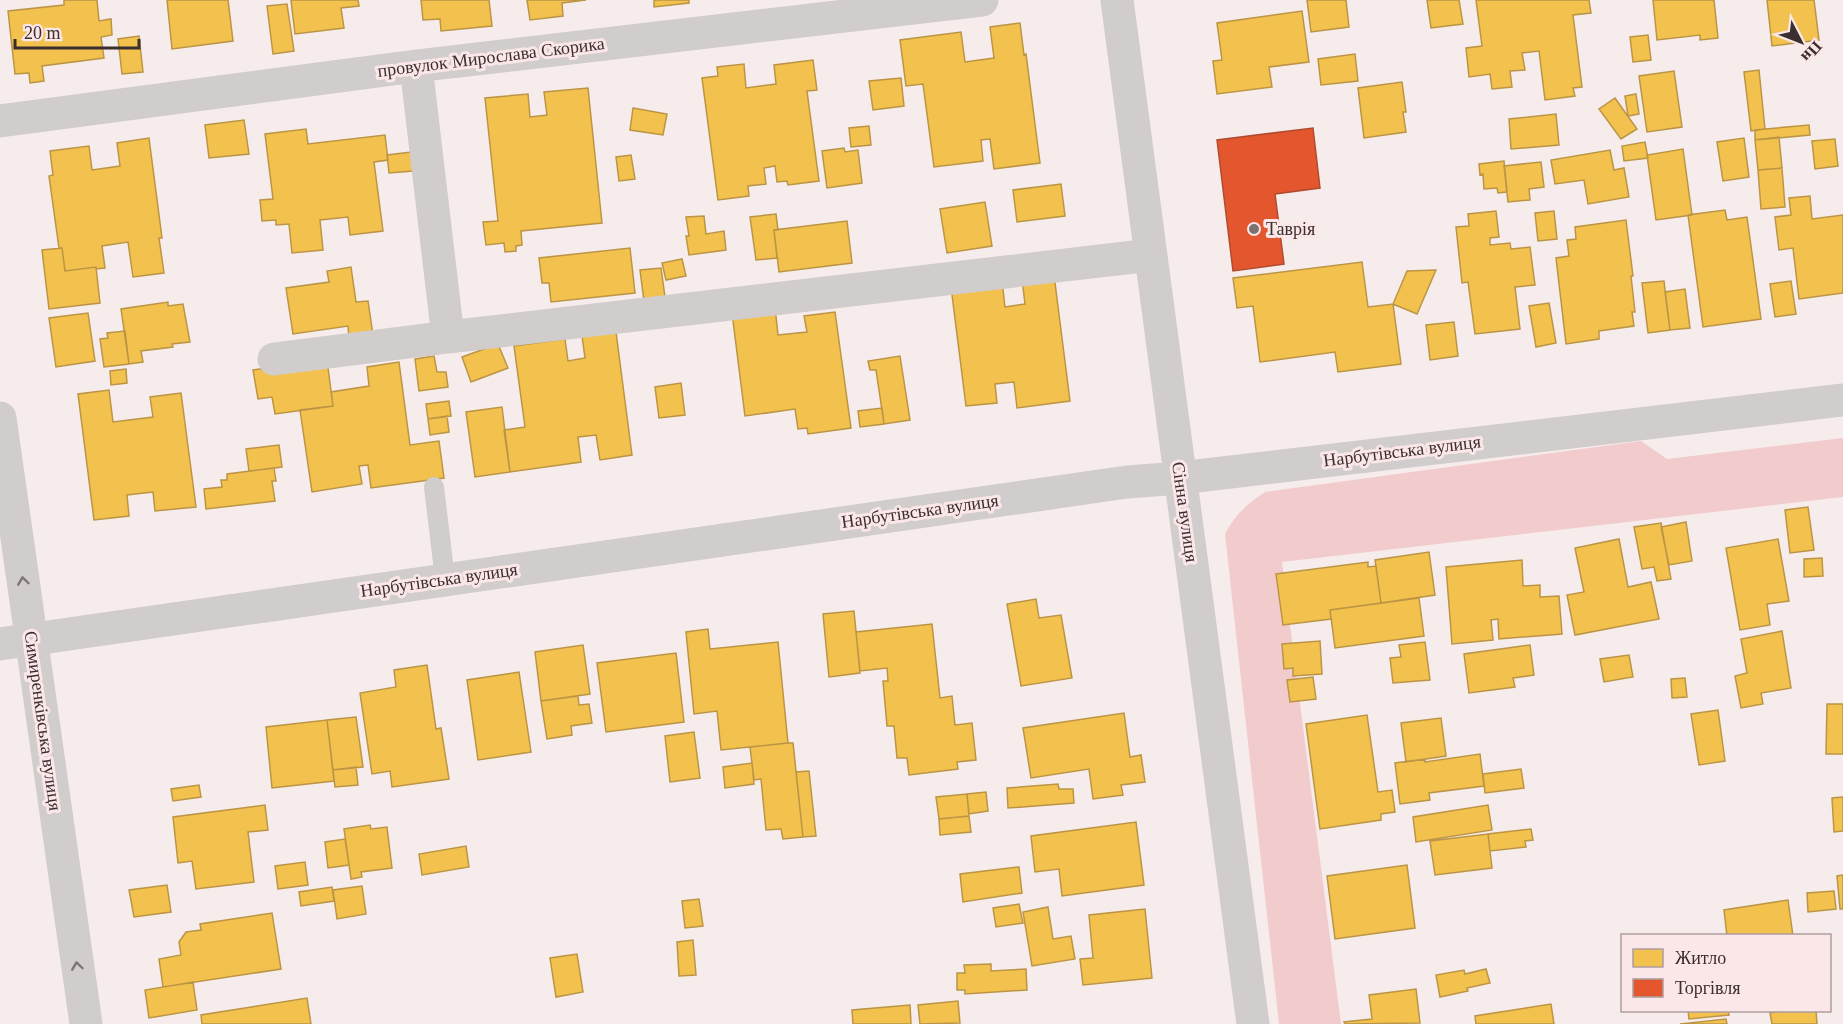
<svg xmlns="http://www.w3.org/2000/svg" width="1843" height="1024" font-family="'Times New Roman',serif">
	<style>
		.green { fill: #f2cbcd }
		.homes { fill: #f2c14e; stroke: #bb9545; stroke-width: 1.5 }
		.shops { fill: #e4572e; stroke: #b14b2e; stroke-width: 1.5 }
		.lines { fill: none; stroke-linecap: round; stroke-linejoin: round }
		.lane { stroke: #d1cdcd; stroke-width: 20 }
		.street { stroke: #d1cdcd; stroke-width: 33 }
		.secondary { stroke: #d1cdcd; stroke-width: 33 }
		.oneway { stroke: #7e7676 }
		.poi-dot { fill: #7d7071; stroke: #fce7e8; stroke-width: 2 }
		.labels { text-anchor: middle; stroke-width: 6; stroke-linejoin: round; paint-order: stroke }
		.street-label { font-size: 18px; fill: #3b2e2f; stroke: #fce7e8 }
		.poi-label { font-size: 18px; fill: #3b2e2f; stroke: #fce7e8; text-anchor: start }
	</style>
	<rect width="100%" height="100%" fill="#f7ecec"/>
	<path class="green" d="M1843,438V497L1282,562L1341,1024H1279L1225,534C1235,515 1247,504 1265,492L1641,441L1667,459Z"/>
	<path class="homes" d="M64,0H97L99,21L111,19L112,35L101,37L104,58L42,66L44,81L30,83L29,73L15,74L8,11L64,5Z
		M167,0H228L233,41L172,49Z
		M291,0H358L359,6L341,8L344,28L295,34Z
		M421,0H489L492,26L441,31L440,19L423,20Z
		M527,0H586L562,3L563,16L530,20Z
		M654,0H689V3L654,7Z
		M1307,0H1346L1349,27L1311,32Z
		M1427,0H1459L1463,24L1431,28Z
		M1476,0H1589L1591,13L1573,15L1582,87L1573,88L1575,96L1545,100L1539,51L1522,53L1525,70L1510,71L1512,87L1492,89L1490,74L1469,77L1466,48L1482,46Z
		M1653,0H1714L1718,38L1700,40V35L1657,40Z
		M1767,0H1814L1819,40L1772,46Z
		M287,4L294,51L273,54L267,6Z
		M1302,11L1309,62L1269,67L1272,87L1217,94L1213,61L1222,60L1217,23Z
		M1020,23L1024,55L1026,54L1040,163L994,169L990,139L981,140L983,161L934,167L923,84L906,86L900,40L961,32L965,62L994,58L990,27Z
		M1648,35L1651,60L1633,62L1630,37Z
		M139,36L143,72L122,74L118,39Z
		M1355,54L1358,81L1321,85L1318,59Z
		M813,60L817,90L807,91L819,181L788,185L787,181L777,182L775,166L764,168L766,184L748,186L749,196L718,200L702,78L718,76L717,67L744,64L746,88L776,84L774,65Z
		M1759,70L1765,129L1751,131L1744,72Z
		M1674,71L1682,127L1647,132L1639,76Z
		M901,78L904,106L873,110L869,81Z
		M1402,82L1406,112H1403L1406,132L1364,138L1358,88Z
		M588,88L602,223L521,231L522,245L516,246V251L505,252L504,243L486,245L483,222L498,221L485,98L528,94L530,117L547,115L544,92Z
		M1636,94L1639,114L1628,116L1625,96Z
		M1615,98L1637,129L1621,139L1599,109Z
		M633,108L667,114L663,135L630,130Z
		M1556,114L1559,145L1511,149L1509,119Z
		M244,120L249,154L209,158L205,125Z
		M1809,125L1810,135L1755,140V130Z
		M869,126L871,145L851,147L849,128Z
		M306,129L308,144L385,135L388,160L374,162L383,231L350,235L348,217L320,220L323,250L292,253L289,224L276,225V220L262,221L260,200L273,199L265,134Z
		M1779,137L1782,168L1758,170L1755,140Z
		M149,138L162,238H159L164,273L133,277L128,242L102,246L105,268L96,269V267L65,271L62,248H59L49,176L53,175L50,151L89,146L92,170L120,166L117,143Z
		M1744,138L1749,177L1723,181L1717,142Z
		M1835,139L1838,166L1815,169L1812,141Z
		M1645,142L1648,158L1624,161L1622,146Z
		M844,148L845,152L858,150L862,183L827,188L822,151Z
		M1683,149L1692,215L1656,220L1647,155Z
		M1610,150L1614,170L1624,168L1629,197L1588,204L1584,180L1555,184L1551,160Z
		M411,152L413,171L389,173L387,155Z
		M631,155L635,179L619,181L616,157Z
		M1504,161L1507,192L1498,193L1497,188L1484,189L1483,174L1480,175L1479,164Z
		M1541,162L1544,187L1529,189L1530,200L1508,202L1504,166Z
		M1782,168L1785,207L1761,209L1758,170Z
		M1061,184L1065,216L1017,222L1013,190Z
		M1810,196L1812,219L1843,215V293L1799,299L1793,248L1779,250L1775,217L1791,215L1789,198Z
		M985,202L992,246L947,253L940,209Z
		M1725,210L1727,220L1747,217L1761,319L1703,327L1688,215Z
		M1496,211L1499,237L1490,238V245L1510,243L1511,249L1530,247L1535,285L1515,287L1520,329L1475,334L1468,282L1462,283L1456,227L1469,226L1468,214Z
		M1554,211L1557,239L1538,241L1535,213Z
		M776,214L778,230H774L777,258L756,260L750,217Z
		M704,216L706,234L724,231L726,250L689,255L686,236H689L686,217Z
		M1626,220L1633,276H1631L1635,312H1632L1634,326L1599,331V339L1566,344L1556,258L1569,256L1567,240L1576,239L1575,227Z
		M847,221L852,263L779,272L774,230Z
		M62,248L65,271L96,267L100,303L49,309L42,250Z
		M630,248L635,293L551,302L549,283H542L539,258Z
		M682,259L686,276L666,280L662,263Z
		M1362,262L1368,307L1393,304L1401,364L1338,372L1335,352L1260,362L1253,306L1237,308L1233,278Z
		M351,267L356,302L368,301L373,335L349,338L348,326L293,334L286,288L329,282L327,271Z
		M661,268L665,297L644,301L640,270Z
		M1436,270L1417,314L1393,304L1407,271Z
		M1054,275L1070,401L1017,408L1014,382L995,384L997,403L966,406L951,287L1002,281L1005,307L1025,304L1022,279Z
		M1664,281L1670,330L1648,333L1642,283Z
		M1791,281L1796,314L1775,317L1770,284Z
		M1685,289L1690,328L1670,330L1665,292Z
		M168,302V306L183,304L190,342L172,344L173,347L141,351L143,362L129,364L121,309Z
		M1549,303L1556,343L1536,347L1529,306Z
		M775,307L778,335L807,332L804,316L835,312L851,428L808,434L807,428L798,429L795,409L745,416L732,313Z
		M88,313L95,361L56,367L49,318Z
		M1454,322L1458,356L1430,360L1426,325Z
		M125,331L129,364L104,367L100,339L108,338L107,333Z
		M616,332L632,455L600,460L596,435L578,437L581,462L510,472L504,430L525,427L514,346L565,339L568,361L585,358L582,336Z
		M498,344L508,368L471,382L462,357Z
		M434,356L437,372H446L448,387L419,391L415,359Z
		M900,356L910,420L884,424L876,370H870L868,361Z
		M327,360L333,406L275,414L272,397L258,399L253,370Z
		M399,362L410,445L439,441L444,478L371,488L368,465L359,466L362,484L312,492L300,410L333,406L331,392L369,386L367,367Z
		M126,369L127,383L111,385L110,371Z
		M681,383L685,415L659,418L655,387Z
		M109,390L113,422L153,417L150,397L181,393L196,507L155,511L153,492L127,495L129,516L94,520L78,394Z
		M449,401L451,416L428,419L426,404Z
		M502,407L510,472L475,477L466,412Z
		M882,408L884,424L860,427L858,411Z
		M447,416L449,432L430,435L428,419Z
		M279,445L282,467L249,471L246,449Z
		M274,468L276,481H272L275,501L206,509L204,489L222,487L221,480H227V474Z
		M1808,507L1814,550L1790,553L1785,510Z
		M1686,522L1692,561L1669,565L1661,527Z
		M1661,523L1671,579L1657,581L1654,567L1642,569L1634,527Z
		M1619,539L1628,587L1651,582L1659,619L1575,635L1567,595L1584,592L1575,548Z
		M1778,539L1789,601L1767,604L1770,625L1740,630L1726,548Z
		M1429,552L1435,595L1381,603L1375,560Z
		M1822,558L1823,576L1804,577V559Z
		M1522,560L1523,586L1540,585V597L1559,596L1562,634L1499,639L1498,619L1491,620L1493,640L1452,644L1446,567Z
		M1368,562V567L1376,566L1381,603L1330,610L1331,619L1283,625L1276,574Z
		M1419,598L1424,636L1335,648L1330,610Z
		M1036,599L1039,618L1061,615L1072,678L1021,686L1007,604Z
		M854,611L860,673L829,677L823,614Z
		M932,624L940,698L952,696L955,725L972,723L976,760L957,762L958,769L909,775L907,758H897L894,726H887L883,681H888L887,668L860,671L856,632Z
		M708,629L710,649L778,642L788,743L721,750L717,711L694,714L686,632Z
		M1782,631L1791,688L1761,693L1763,704L1741,708L1735,676L1747,673L1741,639Z
		M1320,641L1322,674L1293,676V668L1284,669L1282,644Z
		M1425,642L1430,680L1393,683L1390,658L1401,657L1399,645Z
		M583,645L590,694L541,701L535,652Z
		M1530,645L1534,675L1513,678L1515,687L1469,693L1464,654Z
		M676,653L684,722L606,732L597,663Z
		M1629,655L1633,677L1604,682L1600,659Z
		M427,665L436,729L441,728L449,779L392,787L390,771L372,774L360,693L396,687L394,670Z
		M519,672L531,752L478,760L467,680Z
		M1313,677L1316,699L1290,702L1287,680Z
		M1685,678L1687,697L1672,698L1671,679Z
		M578,696L579,705L589,704L592,723L571,726L572,735L547,739L541,701Z
		M1827,704H1843V754H1826Z
		M1718,710L1725,761L1699,765L1691,714Z
		M1124,713L1130,757L1141,755L1145,782L1121,785L1123,795L1093,799L1089,769L1031,778L1023,728Z
		M1367,715L1378,792L1392,790L1395,812L1381,814V820L1320,829L1306,724Z
		M356,717L363,767L333,770L327,720Z
		M1441,718L1446,756L1406,762L1401,723Z
		M327,720L334,781L272,788L266,727Z
		M694,732L700,778L670,782L665,736Z
		M788,743H793L803,837L783,839L781,829L766,830L761,779L754,780L750,747Z
		M1480,754L1484,786L1429,793L1430,800L1400,804L1395,763L1425,759V762Z
		M752,763L754,784L725,788L723,767Z
		M356,767L358,785L335,787L333,770Z
		M1521,769L1524,788L1485,793L1483,774Z
		M809,771L816,836L803,837L796,772Z
		M1058,784L1059,789H1073L1074,803L1008,808L1007,788Z
		M199,785L201,797L173,801L171,789Z
		M986,792L988,811L969,814L967,794Z
		M967,794L969,816L939,819L936,797Z
		M1843,797V831L1834,832L1832,798Z
		M265,805L268,830L248,832L254,882L196,889L192,861L178,863L173,817Z
		M1488,805L1492,830L1416,842L1413,817Z
		M969,816L971,832L940,835L939,819Z
		M1136,822L1144,885L1062,896L1059,869L1035,872L1031,836Z
		M370,825L371,829L387,827L392,868L361,872L362,877L351,879L344,829Z
		M1531,829L1533,840L1525,841L1526,847L1490,851L1488,834Z
		M1488,834L1492,868L1435,875L1430,841Z
		M345,839L349,865L328,868L325,842Z
		M466,846L469,867L422,875L419,854Z
		M305,862L308,885L278,889L275,866Z
		M1407,865L1415,928L1335,939L1327,876Z
		M1019,867L1022,893L963,902L960,874Z
		M1843,875V909H1840L1837,876Z
		M167,885L171,912L134,917L129,890Z
		M362,886L366,914L337,919L333,890Z
		M332,887L334,901L301,906L299,892Z
		M1834,891L1836,909L1808,912L1807,893Z
		M699,899L703,926L685,928L682,901Z
		M1788,900L1793,936H1727L1724,910Z
		M1019,904L1023,923L996,927L993,908Z
		M1048,907L1053,939L1071,936L1075,959L1032,966L1023,912Z
		M1145,909L1152,978L1083,985L1080,959L1093,958L1089,915Z
		M272,913L281,969L163,987L159,959L181,955L179,942L186,932L201,930L200,924Z
		M693,940L696,975L679,976L677,942Z
		M577,954L583,992L556,997L550,958Z
		M991,964V971L1026,969L1027,990L965,994V990H957V973H965L964,965Z
		M1486,969L1490,983L1467,988L1468,991L1440,997L1436,975L1464,970L1465,974Z
		M193,982L197,1010L149,1018L145,990Z
		M1416,989L1420,1023L1345,1024L1344,1022L1372,1019L1369,995Z
		M307,998L311,1024H202L201,1015Z
		M958,1001L960,1023L920,1024L918,1005Z
		M1551,1004L1554,1024H1476L1475,1016Z
		M910,1005L911,1024H853L852,1010Z
		M1688,1010H1728L1729,1015L1689,1019Z
		M1788,1010H1816L1817,1024H1772L1770,1013Z
		M1726,1019L1727,1024H1680Z"/>
	<path class="shops" d="M1313,128L1320,188L1275,194L1284,264L1233,271L1217,140Z"/>
	<g class="lines">
		<path class="lane" d="M434,487L445,579"/>
		<path class="street" d="M1117,0L1253,1024
			M416,66L448,337L1151,255
			M0,121L416,66L982,0
			M274,359L448,337
			M0,644L1127,482L1180,478L1843,400"/>
		<path class="secondary" d="M0,418L86,1024"/>
	</g>
	<defs><path id="oneway-chevron" d="M-2-3.5L2.5 0L-2 3.5" fill="none" stroke-width="1.6" stroke-linecap="round" stroke-linejoin="round" transform="scale(1.5)"/></defs>
	<g class="oneway">
		<use href="#oneway-chevron" transform="translate(23 581) rotate(-98)"/>
		<use href="#oneway-chevron" transform="translate(77 966) rotate(-98)"/>
	</g>
	<circle class="poi-dot" cx="1254" cy="229" r="6"/>
	<g class="labels">
		<g class="street-label">
			<text transform="translate(491 57) rotate(-7)" y="6">провулок Мирослава Скорика</text>
			<text transform="translate(1402 451) rotate(-7)" y="6">Нарбутівська вулиця</text>
			<text transform="translate(920 511) rotate(-8)" y="6">Нарбутівська вулиця</text>
			<text transform="translate(1185 512) rotate(82)" y="6">Сінна вулиця</text>
			<text transform="translate(439 580) rotate(-8)" y="6">Нарбутівська вулиця</text>
			<text transform="translate(43 721) rotate(82)" y="6">Симиренківська вулиця</text>
		</g>
		<g class="poi-label">
			<text x="1266" y="235">Таврія</text>
		</g>
	</g>
	<rect x="1621" y="934" width="210" height="78" fill="#fce7e8" stroke="#af9d9e" stroke-width="1.5"/>
	<rect x="1633" y="949" width="30" height="18" fill="#f2c14e" stroke="#af9d9e" stroke-width="1.5"/>
	<text x="1675" y="964" font-size="18" fill="#3b2e2f">Житло</text>
	<rect x="1633" y="979" width="30" height="18" fill="#e4572e" stroke="#af9d9e" stroke-width="1.5"/>
	<text x="1675" y="994" font-size="18" fill="#3b2e2f">Торгівля</text>
	<g transform="translate(1801 42) rotate(132)" stroke="#fce7e8" stroke-width="4.5" paint-order="stroke">
	<path d="M0-4.5L10 22L0 15L-10 22Z" fill="#3b2e2f"/>
	<text y="-9" font-size="16" font-weight="bold" text-anchor="middle" fill="#3b2e2f">Пн</text>
	</g>
	<path d="M15 39v9h124v-9" fill="none" stroke="#3b2e2f" stroke-width="3"/>
	<text x="24" y="39" font-size="18" fill="#3b2e2f" stroke="#fce7e8" stroke-width="4.5" paint-order="stroke">20 m</text>
</svg>
